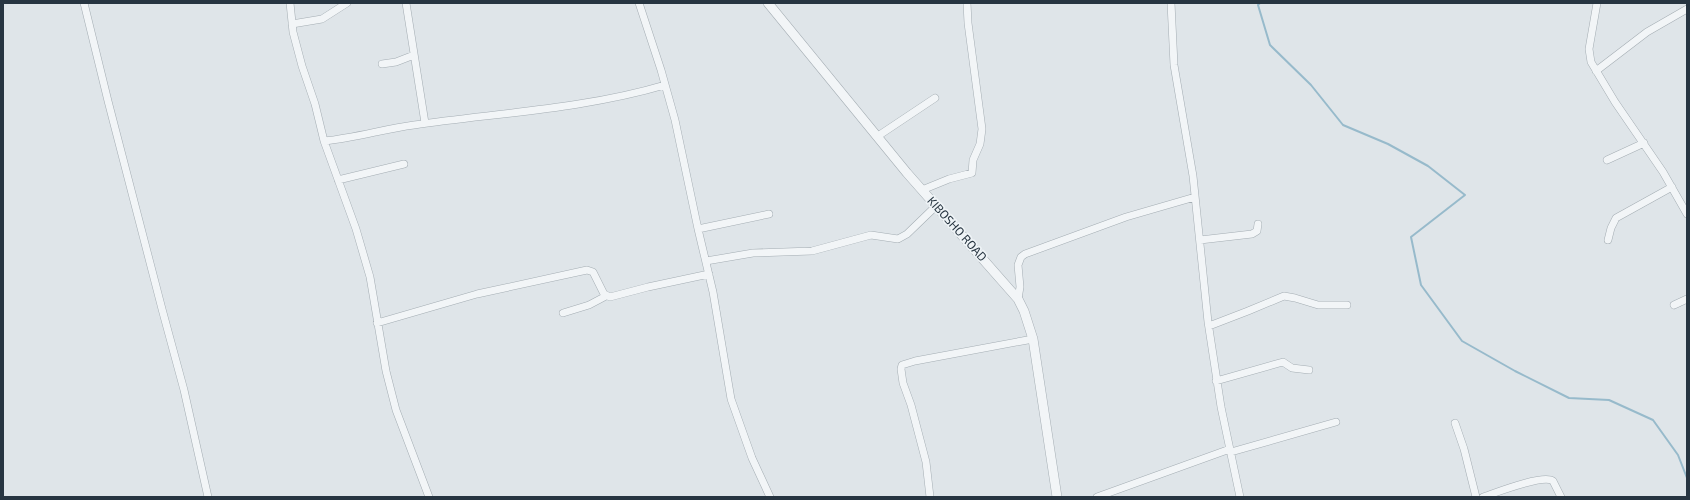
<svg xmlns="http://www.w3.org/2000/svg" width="1690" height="500" font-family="'Exo 2',sans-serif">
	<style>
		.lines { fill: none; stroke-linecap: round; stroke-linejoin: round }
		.stream { stroke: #97bacb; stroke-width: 2 }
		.minor-casing { stroke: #a4adb3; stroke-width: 8 }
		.tertiary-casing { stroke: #a4adb3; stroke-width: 10 }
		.minor { stroke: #f2f5f7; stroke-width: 7 }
		.tertiary { stroke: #f2f5f7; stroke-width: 9 }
		.labels { text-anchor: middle; stroke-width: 3.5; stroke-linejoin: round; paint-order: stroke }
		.street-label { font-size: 12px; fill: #273541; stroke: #eef3f6 }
	</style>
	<rect width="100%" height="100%" fill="#dfe5e9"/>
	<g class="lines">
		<path class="stream" d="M1260,3L1258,5L1270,45L1311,85L1343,125L1388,144L1428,166L1465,195L1411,237L1421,285L1462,341L1515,371L1569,398L1609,400L1653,420L1678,455L1687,478
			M1370,3H1371"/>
		<g class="minor-casing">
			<path id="minor" d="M84,3L108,101L162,309L184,390L208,497
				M290,3L293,32L302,66L315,104L324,141L356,229L370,277L386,371L396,410L429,497
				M406,3L425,123
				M639,3L661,70L675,120L698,229L713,292L731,399L752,458L770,497
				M1171,3L1174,65L1193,176L1208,322L1221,407L1240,497
				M1597,3L1589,49L1591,62L1615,102L1663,172L1687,214
				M292,24L322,19L347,3
				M382,64L396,62L414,55
				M1596,71L1647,32L1687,9
				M878,136L935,98
				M324,141C355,138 384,129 414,125C497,113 584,109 665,85
				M1607,160L1644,143
				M338,180L404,164
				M922,190L949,179L972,173L973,160L980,144L982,129L968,23L967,3
				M698,229L769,214
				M1200,240L1252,234L1257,231L1258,224
				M1608,240L1611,228L1616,218L1672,187
				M706,261L753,253L812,251L871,235L898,239L907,234L936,206
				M1018,299L1020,287L1018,265L1021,257L1025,254L1126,217L1195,197
				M1674,305L1687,299
				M563,313L589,305L606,296
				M377,323L477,294L587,270L593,272L604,294L610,297L648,287L709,274
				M1209,326L1248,311L1284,296L1295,298L1318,305H1347
				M1216,381L1283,362L1292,368L1309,370
				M1455,423L1464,449L1476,497
				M1231,452L1336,422
				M930,497L926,462L911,405L903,383L901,369L902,365L915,361L1033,339
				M1097,497L1230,449
				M1483,497C1495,493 1543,474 1553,481L1561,497"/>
		</g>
		<g class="tertiary-casing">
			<path id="tertiary" d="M768,3L907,173L1018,299L1024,311L1033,339L1057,497"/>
		</g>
		<use href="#minor" class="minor"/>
		<use href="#tertiary" class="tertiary"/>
	</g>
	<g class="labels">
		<g class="street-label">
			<text transform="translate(957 229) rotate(48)" y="4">KIBOSHO ROAD</text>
		</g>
	</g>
	<rect width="1690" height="500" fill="none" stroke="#273541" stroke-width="8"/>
</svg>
